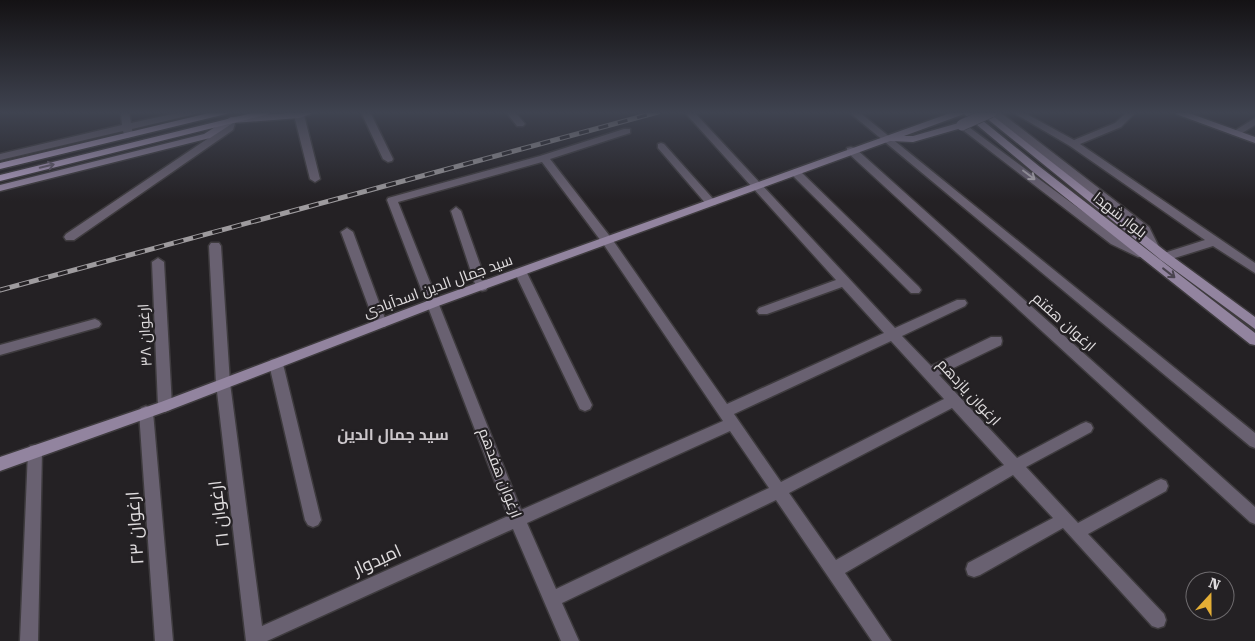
<svg xmlns="http://www.w3.org/2000/svg" width="1255" height="641" font-family="'Roboto Serif',Cairo,serif">
	<style>
		.lines { fill: none; stroke-linecap: round; stroke-linejoin: round }
		.street-casing { stroke: #3e3b3e; stroke-width: 3 }
		.secondary-casing { stroke: #3e3b3e; stroke-width: 3 }
		.primary-casing { stroke: #3e3b3e; stroke-width: 3 }
		.street { fill: #696171; fill-rule: evenodd }
		.secondary { fill: #92849f; fill-rule: evenodd }
		.primary { fill: #b29fc2; fill-rule: evenodd }
		.rail-casing { stroke: #9e9b9e; stroke-width: 5 }
		.rail { stroke: #242124; stroke-width: 3; stroke-dasharray: 10; stroke-linecap: butt }
		.secondary-bridge-casing { stroke: #3e3b3e; stroke-width: 12; stroke-linecap: butt }
		.secondary-bridge { stroke: #92849f; stroke-width: 11 }
		.oneway { stroke: #645a6b }
		.oneway2 { stroke: #b0abb3 }
		.oneway3 { stroke: #4a444f }
		.labels { text-anchor: middle; stroke-width: 4.5; stroke-linejoin: round; paint-order: stroke }
		.street-label { font-size: 15px; fill: #e0dddf; stroke: #242124 }
		.neighbourhood-label { font-size: 16px; font-weight: bold; fill: #ccc7cb; stroke: #242124 }
		.near-street-label { font-size: 18px; fill: #e0dddf; stroke: #242124 }
	</style>
	<rect width="100%" height="100%" fill="#242124"/>
	<g class="lines">
		<g class="street-casing">
			<path id="street" d="M121,112H129L131,123L182,112H197L195,114L132,129L133,135L128,138L125,137L123,131L0,160V154L122,125Z
				M299,112L304,115L320,179L315,182L310,179L294,115Z
				M361,112H370L393,159L392,161L388,162L383,159Z
				M506,112H515L525,124L523,126H517Z
				M690,112H694L895,328L957,300H965L967,303L965,306L902,336L931,366L991,337H1001L1002,341L1001,345L939,375L1017,458L1081,424L1086,422L1091,424L1093,428L1091,432L1026,467L1078,523L1156,481L1161,479L1166,481L1168,486L1166,491L1088,534L1164,614L1166,620L1164,626L1158,628L1152,626L1063,528L980,575L974,577L968,575L966,569L968,563L1053,518L1013,475L845,573L891,641H872L776,500L562,603L579,641H561L513,529L267,641H246L216,383L209,246L211,243H219L221,246L230,383L262,626L508,516L387,200L388,198L540,156L624,129H630V133L550,159L612,239L727,404L884,333L842,287L767,314H759L757,311L759,308L836,280L688,116L686,114ZM542,162L604,245L723,421L521,510L398,202ZM891,341L944,399L781,482L734,414ZM952,408L1004,465L836,560L789,493ZM730,431L769,488L556,589L527,523Z
				M849,112H859L1255,433V448L1250,446Z
				M991,112H1000L1149,227L1159,247L1157,250H1149L1140,232L996,119Z
				M1012,112H1023L1074,140L1115,123L1127,112H1136L1121,127L1080,144L1255,263V273L1213,246L1165,261L1161,260L1159,257L1161,254L1205,240L1070,146Z
				M231,117L236,120L233,130L74,240H66L64,237L66,234L225,127L226,120Z
				M1255,118V125L1239,135H1233L1231,133Z
				M962,122L1119,238L1146,251L1148,254L1146,257H1138L1111,244L959,127V123Z
				M661,143L664,144L715,201L716,203L715,205H707L658,148V144Z
				M851,147L855,148L1255,507V524L1250,522L847,152V148Z
				M795,169L799,170L919,287L921,290L919,293H911L791,174L790,172Z
				M456,207L461,211L488,287L486,290L482,291L476,287L451,211Z
				M347,228L353,232L387,324L385,327H377L375,324L341,232Z
				M158,258L164,262L172,406L170,410L165,412L160,410L158,406L152,262Z
				M521,269L527,273L592,405L590,409L585,411L580,409L578,405L515,273Z
				M95,319L99,321L101,324L99,327L0,355V345Z
				M276,359L281,360L283,364L321,520L318,525L313,527L308,525L305,520L269,364L271,360Z
				M146,406L151,408L153,412L173,641H155L139,412L141,408Z
				M35,445L40,446L42,451L38,641H20L28,451L30,446Z"/>
		</g>
		<g class="secondary-casing">
			<path id="secondary" d="M302,112H316L299,118L233,123L210,138L0,191V185L204,134L231,117Z
				M953,112H972L1040,167L1255,333V345L1250,344L1032,171L964,114L904,136H913L962,122L965,123V127L913,142L890,141L438,306L170,410L0,471V457L161,402L430,300Z
				M979,112H988L1169,254L1255,317V329L1161,260Z
				M1175,112H1186L1255,137V143L1176,114Z"/>
		</g>
		<g class="primary-casing">
			<path id="primary" d="M213,112H228L226,114L0,169V163Z
				M256,112H271L269,114L0,181V175Z"/>
		</g>
		<use href="#street" class="street"/>
		<use href="#secondary" class="secondary"/>
		<use href="#primary" class="primary"/>
		<g class="rail-casing">
			<path id="rail" d="M0,290L658,112"/>
		</g>
		<use href="#rail" class="rail"/>
		<g class="secondary-bridge-casing">
			<path id="secondary-bridge" d="M962,125L991,112"/>
		</g>
		<use href="#secondary-bridge" class="secondary-bridge"/>
	</g>
	<defs><path id="oneway-shaft" d="M-6 0H5M1.5-3L5.5 0L1.5 3" fill="none" stroke-width="1.6" stroke-linecap="round" stroke-linejoin="round" transform="scale(1.25)"/></defs>
	<use class="oneway" href="#oneway-shaft" transform="translate(47 166) rotate(-14)"/>
	<use class="oneway2" href="#oneway-shaft" transform="translate(1029 175) rotate(37)"/>
	<use class="oneway3" href="#oneway-shaft" transform="translate(1169 273) rotate(38)"/>
	<linearGradient id="sky" x2="0" y2="1"><stop stop-color="#141214"/><stop offset="0.56" stop-color="#3f4350"/><stop offset="1" stop-color="#3f4350" stop-opacity="0"/></linearGradient>
	<rect width="1255" height="201" fill="url(#sky)"/>
	<g class="labels">
		<g class="street-label">
			<text transform="translate(1120 215) rotate(38)" y="5">بلوار شهدا</text>
			<text transform="translate(438 286) rotate(-20)" y="5">سید جمال الدین اسدآبادی</text>
			<text transform="translate(1064 322) rotate(42)" y="5">ارغوان هفتم</text>
			<text transform="translate(145 335) rotate(-93)" y="5">ارغوان ۳۸</text>
			<text transform="translate(969 392) rotate(47)" y="5">ارغوان یازدهم</text>
			<text transform="translate(500 473) rotate(69)" y="5">ارغوان هفدهم</text>
		</g>
		<g class="neighbourhood-label">
			<text x="393" y="440">سید جمال الدین</text>
		</g>
		<g class="near-street-label">
			<text transform="translate(219 514) rotate(-97)" y="6">ارغوان ۲۱</text>
			<text transform="translate(135 528) rotate(-94)" y="6">ارغوان ۲۳</text>
			<text transform="translate(377 560) rotate(-24)" y="6">امیدوار</text>
		</g>
	</g>
	<g transform="translate(1210 596) rotate(21)"><circle r="24" fill="#242124" stroke="#6f6c6f"/>
	<path d="M0-4L9 19L0 12L-9 19Z" fill="#e4ae35"/>
	<text y="-8" font-size="14" font-weight="bold" text-anchor="middle" fill="#e0dddf">N</text>
	</g>
</svg>
